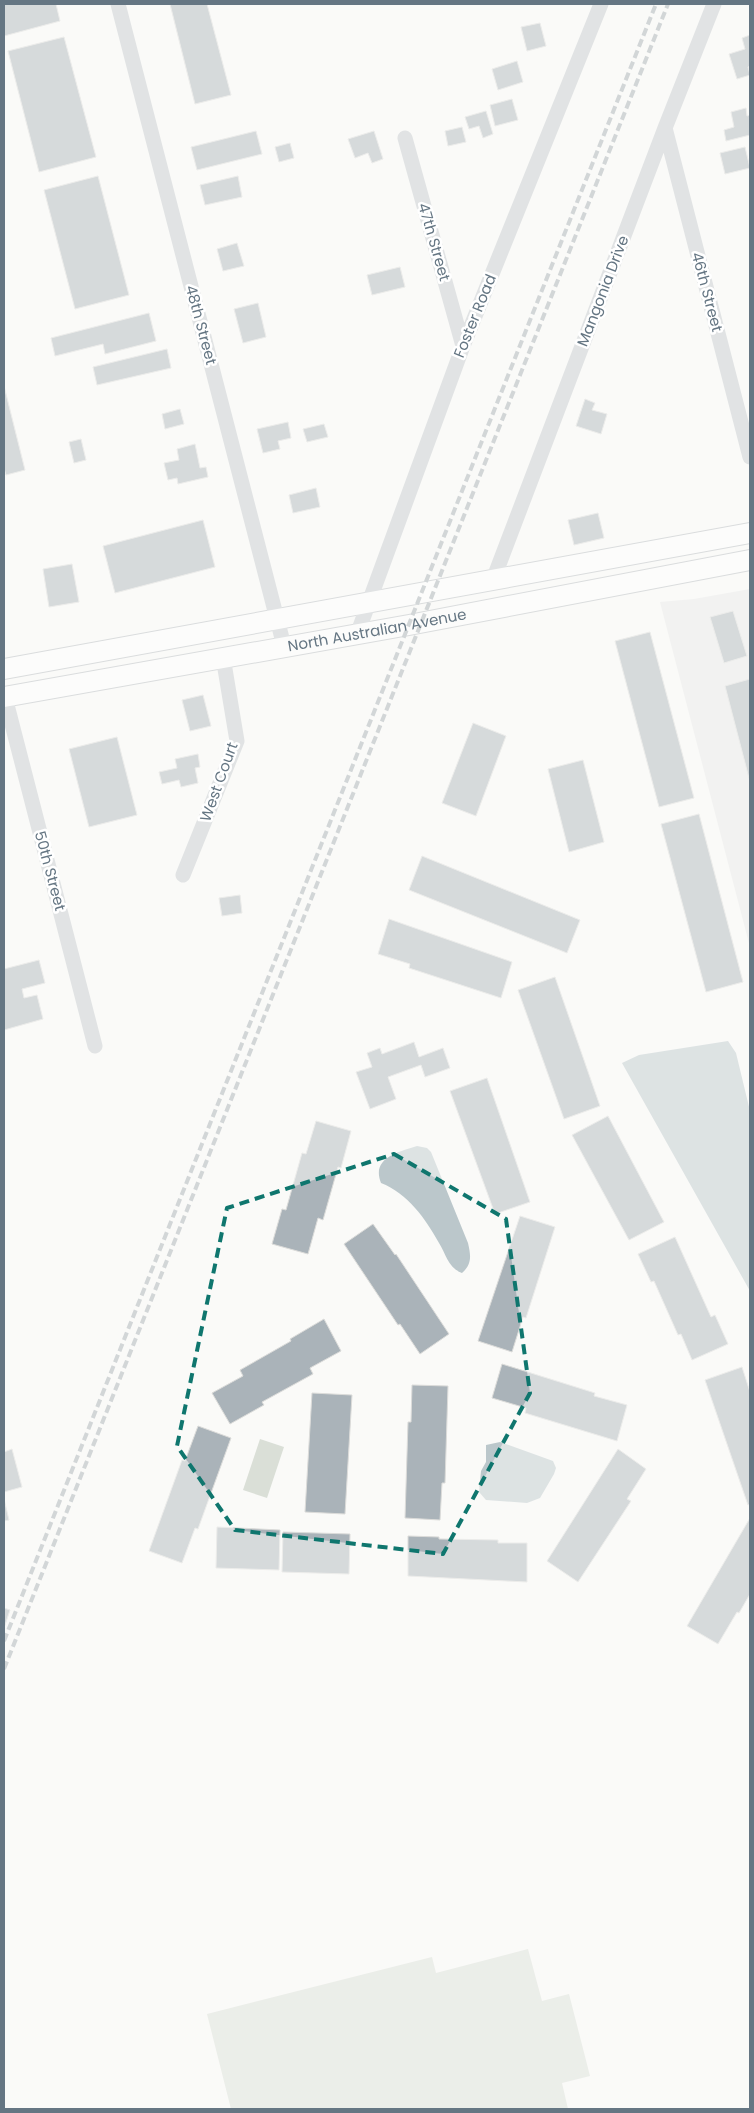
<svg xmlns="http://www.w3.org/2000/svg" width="754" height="2113" font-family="Poppins,sans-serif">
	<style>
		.built { fill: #e8e9e9 }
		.green { fill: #dadfd7 }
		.water { fill: #bbc7cb }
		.building { fill: #aab3b9; stroke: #dcdcda }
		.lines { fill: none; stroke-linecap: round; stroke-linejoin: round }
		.major-casing { stroke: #b5babe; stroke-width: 22 }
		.minor { stroke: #c3c8cc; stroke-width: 15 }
		.major { stroke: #fff; stroke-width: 20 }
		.rail { stroke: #a2aab0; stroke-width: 4; stroke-dasharray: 8 4; stroke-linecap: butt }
		.marked { fill: none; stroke: #0f766e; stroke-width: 4; stroke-dasharray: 10 6; stroke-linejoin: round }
		.labels { text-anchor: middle; stroke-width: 5; stroke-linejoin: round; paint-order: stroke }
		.street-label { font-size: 15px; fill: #657683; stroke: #fff }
	</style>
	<rect width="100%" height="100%" fill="#fafaf8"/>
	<path class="built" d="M750,589V947L660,602L694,599Z"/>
	<path class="green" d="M260,1439L284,1447L267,1498L243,1490Z
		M528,1949L542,2001L569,1994L590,2076L562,2083L568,2109H231L207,2014L432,1957L436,1973Z"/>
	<path class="water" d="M728,1041L736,1053L750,1111V1291L622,1063L639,1055Z
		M417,1146L427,1148L431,1152L468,1243C471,1256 472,1264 462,1273C448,1268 446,1254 439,1243C426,1219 407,1193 381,1183C371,1158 398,1152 417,1146Z
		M500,1442L553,1461L556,1468L554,1474L540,1498L527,1503L486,1500L479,1492L481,1471L486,1462V1445Z"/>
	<path class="building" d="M4,4H56L60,21L4,36Z
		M170,4H207L231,95L195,104Z
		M540,23L546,46L527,51L521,27Z
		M750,35V66L748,67L750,75L737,79L729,54L745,49L742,38Z
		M64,37L96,157L39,172L8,51Z
		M517,61L523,82L498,90L492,69Z
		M512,99L518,120L495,126L490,105Z
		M746,108L747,116L750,115V135L726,141L724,130L734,127L731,112Z
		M486,111L493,134L483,138L479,126L469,129L465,117Z
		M462,127L466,142L448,146L445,131Z
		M256,131L262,154L197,170L191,147Z
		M374,131L383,159L372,163L368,153L355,158L348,139Z
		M290,143L294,158L279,162L275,147Z
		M745,147L750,168L725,174L720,153Z
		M98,176L129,295L75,309L44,190Z
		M238,176L242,197L205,205L200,185Z
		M237,243L244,266L223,271L217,249Z
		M400,267L405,287L372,295L367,275Z
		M258,303L266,337L243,343L234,309Z
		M149,313L156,341L105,354L103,344L55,356L51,338Z
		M167,349L171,368L97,385L93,367Z
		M4,386L25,470L6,475L4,468Z
		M585,399L595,403L592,410L607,414L601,434L576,426Z
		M180,409L184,424L165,429L162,414Z
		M288,422L291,438L278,441L280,449L263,453L257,429Z
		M324,424L328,437L307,442L303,429Z
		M81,439L86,460L74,463L69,442Z
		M195,444L200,468L206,467L208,477L178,484L177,478L168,480L164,463L179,460L177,449Z
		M316,488L320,507L293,513L289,495Z
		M598,513L604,538L574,545L568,520Z
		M203,520L215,567L115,593L103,546Z
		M72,564L79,602L49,607L43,569Z
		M733,611L747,656L724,663L710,617Z
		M650,632L694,798L659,807L615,641Z
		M750,679V782L725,686Z
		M203,695L211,726L190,731L182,700Z
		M473,723L506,736L476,816L442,803Z
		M117,737L137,815L89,827L69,749Z
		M198,754L200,767L195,768L198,783L181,787L179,780L162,784L159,772L177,768L175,759Z
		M583,760L604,842L569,852L548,769Z
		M699,814L743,982L706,992L661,824Z
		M422,856L580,920L567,953L409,890Z
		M240,895L242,913L222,916L219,898Z
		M389,919L512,962L501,998L409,968L410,964L378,954Z
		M39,960L45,983L22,989L24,998L37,995L43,1019L4,1030V969Z
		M555,977L600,1106L564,1119L518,990Z
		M414,1042L419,1057L443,1048L450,1068L425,1077L421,1065L388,1077L396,1099L370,1109L356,1072L372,1067L367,1053L380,1048L382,1054Z
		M487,1078L530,1202L495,1214L450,1091Z
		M608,1116L664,1222L629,1240L572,1135Z
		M316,1121L351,1131L341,1168L338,1167L323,1220L318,1218L308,1254L272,1244L282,1209L286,1210L302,1153L306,1154Z
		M520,1216L555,1227L526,1318L523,1317L512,1352L478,1341Z
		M373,1224L395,1255L396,1254L449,1334L420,1354L400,1324L398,1325L344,1244Z
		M675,1237L711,1317L715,1315L728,1344L692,1360L681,1334L678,1335L654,1281L651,1282L638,1254Z
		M324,1319L341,1351L310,1368L313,1374L262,1402L264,1405L230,1424L212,1393L243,1376L240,1370L291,1341L290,1339Z
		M502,1364L595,1393L594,1396L627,1405L617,1441L525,1413L526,1408L492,1398Z
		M742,1367L750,1392V1504L748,1505L705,1380Z
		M412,1385L448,1386L445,1483H442L440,1520L405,1518L408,1422H411Z
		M312,1393L352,1395L345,1514L305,1512Z
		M198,1426L231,1438L198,1529L195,1528L182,1563L149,1551L182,1460L185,1461Z
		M12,1449L22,1487L4,1492V1452Z
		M618,1449L646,1469L627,1499L631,1501L578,1582L547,1561Z
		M4,1499L9,1520L4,1521Z
		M750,1518V1594L739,1613L737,1612L718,1644L687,1626Z
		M217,1527L280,1530L279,1570L216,1568Z
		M283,1532L350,1534L349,1574L282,1572Z
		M408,1536L439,1537V1539L498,1540V1543H527V1582L408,1576Z
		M4,1608L10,1610L4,1628Z"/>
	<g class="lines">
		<g class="major-casing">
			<g id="major">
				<path d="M4,669L750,533"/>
				<path id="s1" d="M4,697L409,625L750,560"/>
			</g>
		</g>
		<path class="minor" d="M118,4L284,646
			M665,128L750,457
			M405,138L463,346
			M493,580L665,128L714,4
			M358,632L463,346L601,4
			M5,697L95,1046
			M183,875L237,741L223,657"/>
		<use href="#major" class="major"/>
		<path class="rail" d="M4,1641L656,4
			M4,1669L668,4"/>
	</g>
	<path d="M0 0H754V2113H0ZM394,1154L506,1219L530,1393L443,1554L235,1530L177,1446L227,1208Z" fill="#fafaf8" fill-opacity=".55" fill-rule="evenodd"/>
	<path class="marked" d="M394,1154L506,1219L530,1393L443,1554L235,1530L177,1446L227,1208Z"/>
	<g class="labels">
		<g class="street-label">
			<text transform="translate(434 242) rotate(74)" y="5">47th Street</text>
			<text transform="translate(603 291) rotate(-69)" y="5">Mangonia Drive</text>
			<text transform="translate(707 292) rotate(75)" y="5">46th Street</text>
			<text transform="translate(475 316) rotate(-68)" y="5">Foster Road</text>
			<text transform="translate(201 325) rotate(75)" y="5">48th Street</text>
			<text dy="5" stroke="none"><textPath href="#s1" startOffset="379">North Australian Avenue</textPath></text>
			<text transform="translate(219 782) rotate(-70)" y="5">West Court</text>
			<text transform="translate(50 871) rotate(75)" y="5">50th Street</text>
		</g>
	</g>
	<rect width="754" height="2113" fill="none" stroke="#657683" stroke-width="10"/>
</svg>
